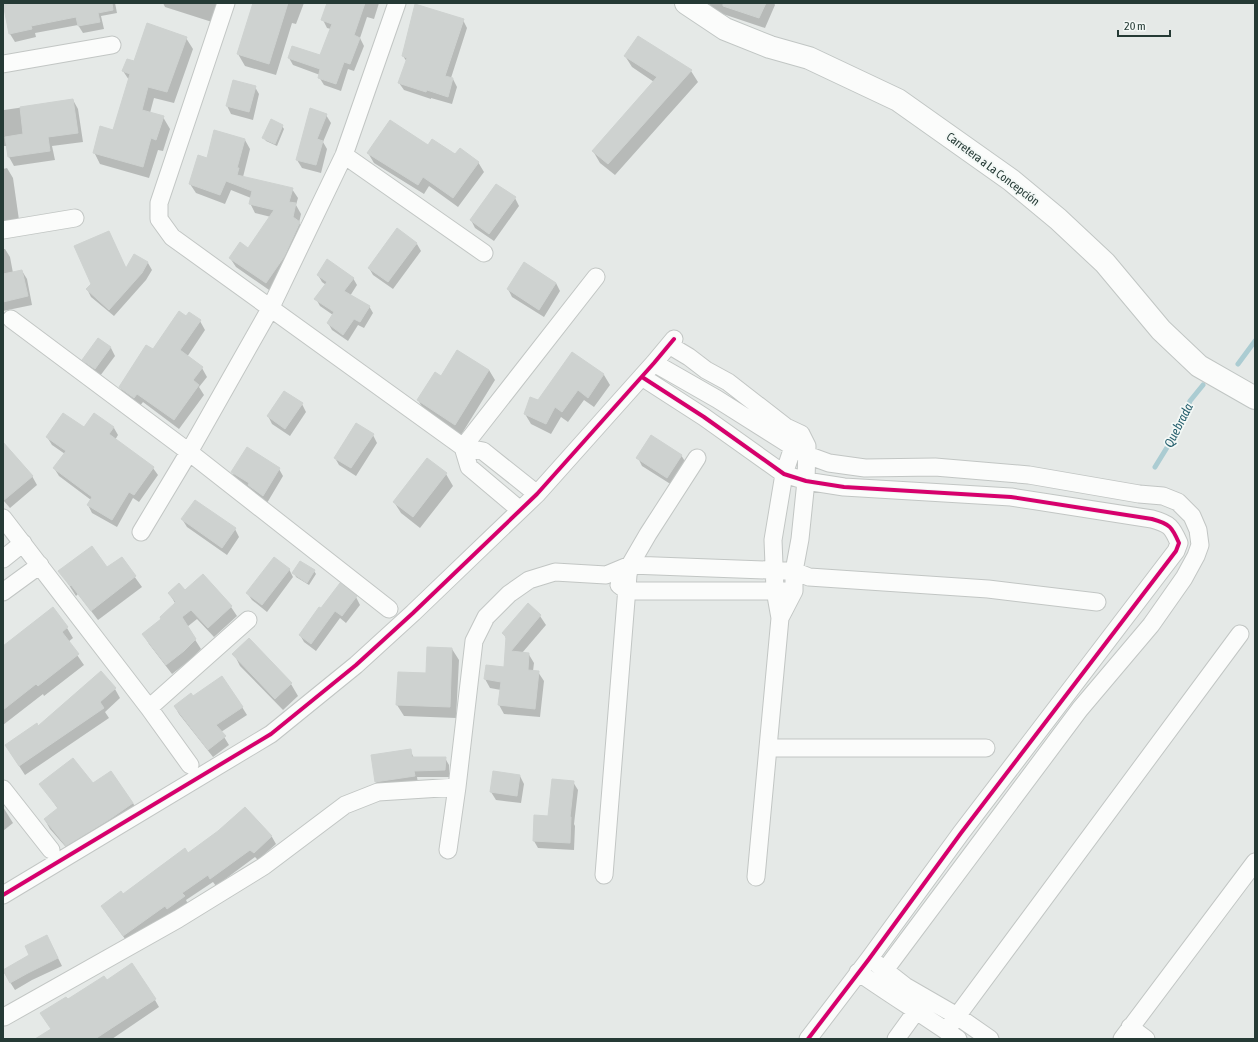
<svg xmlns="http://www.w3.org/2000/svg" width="1258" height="1042" font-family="'Asap Condensed',sans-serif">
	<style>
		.shadow { fill: #0003 }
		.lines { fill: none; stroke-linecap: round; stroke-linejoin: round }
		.stream { stroke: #abccd2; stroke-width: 5 }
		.building { fill: #ced2d0; stroke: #ced2d0 }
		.street-casing { stroke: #c2c6c4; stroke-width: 19 }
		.secondary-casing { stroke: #c1c6c4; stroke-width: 24 }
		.street { stroke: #fbfcfb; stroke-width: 17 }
		.secondary { stroke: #fbfcfb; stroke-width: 22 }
		.cycleway-casing { stroke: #f3f8f6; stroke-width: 6 }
		.cycleway { stroke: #d6006c; stroke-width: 4 }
		.labels { text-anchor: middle; stroke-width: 3.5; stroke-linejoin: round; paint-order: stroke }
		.street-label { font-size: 12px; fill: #253a35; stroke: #f3f8f6 }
		.water-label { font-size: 13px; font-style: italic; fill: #27606e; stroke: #f3f8f6 }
	</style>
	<rect width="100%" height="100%" fill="#e5e9e7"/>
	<path class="shadow" d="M4,3H115L117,13L101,16L104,29L83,33L78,25L35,33L36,37L15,42L10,34Z
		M163,3H218L212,22L165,7Z
		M254,3H304L296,24L292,23L276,75L245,66L238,54Z
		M328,3H379L374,19L367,17L360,38L364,46L354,71L348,69L341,91L324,85L319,77L320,75L293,65L289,58L320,57L331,29L327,28L323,20Z
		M709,3H774L775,5L765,28L714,11Z
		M463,20L467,28L451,78L453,79L457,87L452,104L431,98V99L404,90L399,83L407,62L403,56Z
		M186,38L193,49L174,103L154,98L150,113L163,117L170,129L163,151L158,150L149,178L100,164L94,152L114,131L129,80L123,71L135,62Z
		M625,56L691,71L698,82L615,175L600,163L593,151L654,82L632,67Z
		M233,81L255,87L259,94L253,120L231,114L227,106Z
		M73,100L78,109L83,142L52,146L55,160L14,166L9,157L7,146H3V108L4,110Z
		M326,115L331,123L323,142L327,149L321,173L302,168L297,160Z
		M282,126L284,129L277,146L266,141L264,138Z
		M245,140L250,149L243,177L292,189L298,198L296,205L301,214L299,223L305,233L272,292L236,267L230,258L248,249L271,217L255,213L250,203L251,198L231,190L225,204L196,193L190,184L207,159Z
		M428,146L478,162L484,172L458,207L429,186L424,194L374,163L368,153Z
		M7,168L13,178L19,220L3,223V169Z
		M515,198L519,206L494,241L475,228L471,220Z
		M109,232L126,269L135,255L148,263L152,270L146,280L114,316L91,297L87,289L92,284Z
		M417,244L421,251L393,289L373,275L369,268Z
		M3,249H5L10,257L13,273L22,271L27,279L32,305L3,311Z
		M318,275L353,278L357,285L350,296L369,306L373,313L364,328L358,325L348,341L332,330L328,323L333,315L320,306L316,299L326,285L322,282Z
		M556,283L560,291L544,317L512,297L508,289Z
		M186,317L200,321L205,330L187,357L202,368L207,377L199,387L204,395L179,429L143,402L139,407L125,396L120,387L153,350Z
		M99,339L111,348L115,356L100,376L88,368L84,360Z
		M572,353L604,375L610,385L594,407L584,400L568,422L561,417L551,434L531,424L525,414L539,401Z
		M489,370L495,380L461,435L424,410L418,400L441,377Z
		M302,404L306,412L290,436L272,424L268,416Z
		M94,414L114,428L118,435L115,440L153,468L158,475L139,502L133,498L117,527L92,513L88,505L91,500L59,476L54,468L65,454L52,445L47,437L84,428Z
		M373,435L377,443L356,476L339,465L335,458Z
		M3,443L32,476L37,485L10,508L3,500Z
		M681,455L686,463L672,485L642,466L638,458Z
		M279,469L283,476L267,503L253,493L251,489L236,480L232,472Z
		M446,474L453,486L420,528L401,513L394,502Z
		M182,519L235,529L239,537L227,555L187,527Z
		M121,558L142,587L98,620L78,594L76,596L60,571L107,569Z
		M289,569L293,577L267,612L252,600L247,593Z
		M314,571L316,574L309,585L296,577L294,573Z
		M185,591L231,607L237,616L214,637L197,619L187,627L201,649L190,660L172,674L149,644L143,634L162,620L175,603L169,593Z
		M356,597L360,605L346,623L340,618L316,651L304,642L300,635L321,610Z
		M528,605L540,616L546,625L522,653H528L534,663L533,671L538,672L544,681L540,717L504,714L499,705L501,690L490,688L485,679L505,668L507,640L503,633Z
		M53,609L67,628L73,638L68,642L84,665L44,696L43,694L3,725V648Z
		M249,639L291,684L298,696L283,710L240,666L234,654Z
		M452,649L459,660L456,718L404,716L397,705Z
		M115,689L120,698L105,712L109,718L25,775L6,746L38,727Z
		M193,697L242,707L247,715L221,732L229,745L213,757L179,714L175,707Z
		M410,750L414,758H445L449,765V777H417L418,783L380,788L376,782Z
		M520,776L524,784L521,803L496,800L491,792Z
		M573,782L578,790L574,824L575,826L574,850L538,848L534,841Z
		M41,784L93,785L133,803L138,812L72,854L50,829L45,820L58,809Z
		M3,807L13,823L3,831Z
		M245,808L272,837L276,844L258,860L255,857L216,886L213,882L186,900L188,904L172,916L170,913L128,943L107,914L123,895L188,854L219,832Z
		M51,944L62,966L32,980L15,990L3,971Z
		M107,982L155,1000L159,1007L112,1039H55L67,1000Z"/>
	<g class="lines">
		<path class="stream" d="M1238,364L1255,341
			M1155,467L1179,428L1190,401L1203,385"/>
	</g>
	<path class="building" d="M3,3H112L113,10L98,13L100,22L78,26L76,17L31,26L32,29L9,34Z
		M253,3H288L269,64L237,54Z
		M327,3H365L354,35L360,38L350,64L344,62L336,84L318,78L320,69L288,58L292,46L320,55L332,24L321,20Z
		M723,3H766L759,18L723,6Z
		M415,4L464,19L445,76L453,78L448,97L427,90L426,92L398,83L407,58L402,56Z
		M147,23L187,37L167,92L148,87L142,110L164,116L156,140L151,138L143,167L93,153L100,126L113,130L130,74L122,71L127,59L134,61Z
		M638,36L692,70L608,164L592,151L657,77L624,56Z
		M233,80L256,86L249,112L226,106Z
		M73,99L78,133L48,137L50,151L8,157L5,137L23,134L20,107Z
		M310,108L327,114L317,139L323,141L316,165L296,160Z
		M271,119L283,125L275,144L262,138Z
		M390,120L428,145L432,139L455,154L460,148L479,162L453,198L423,177L418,185L367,153Z
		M214,130L245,139L237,168H239L237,175L293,188L289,202L296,203L293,217L300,222L284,257L266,283L229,258L240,242L248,248L274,210L249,204L252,191L226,181L220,195L189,184L198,155L207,158Z
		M496,184L516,197L489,234L470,220Z
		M397,228L417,243L388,282L368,268Z
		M109,231L126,268L134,254L148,262L142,273L109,310L86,289L91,284L74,246Z
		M327,259L354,278L344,291L370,306L360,322L354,319L343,335L327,323L334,312L314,299L327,282L317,275Z
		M524,262L556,283L539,310L507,289Z
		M22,270L28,296L3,302V274Z
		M179,311L186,316L189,312L201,320L180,350L203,367L193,380L199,385L174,420L137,394L134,398L119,387L146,345L153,349Z
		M98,338L111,347L95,369L82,360Z
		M457,350L489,370L455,425L417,400L435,372L441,376Z
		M572,352L604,374L588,398L578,390L562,412L555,407L546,424L524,414L530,397L538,400Z
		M284,391L303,403L285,429L267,416Z
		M63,413L84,427L94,413L114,427L109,434L154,467L134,495L129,492L112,520L87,505L92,497L53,468L66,451L46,437Z
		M356,423L374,434L351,468L334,458Z
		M651,435L682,455L667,478L636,458Z
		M3,442L33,476L3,501Z
		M247,447L280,468L263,496L248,485L249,483L231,472Z
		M427,458L447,473L413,517L393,502Z
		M195,500L236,528L222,548L181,519Z
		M92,546L107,567L122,557L136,576L91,611L71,585L70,586L58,571Z
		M274,557L290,569L262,605L246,593Z
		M300,561L315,570L307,583L292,573Z
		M203,574L232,606L208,628L191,610L182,617L196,639L184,651L166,665L142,634L161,619L160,617L176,602L168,593L179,583L185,590Z
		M340,583L357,596L342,616L335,611L311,644L299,635L319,607L321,608Z
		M528,603L541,615L511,651L529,653L528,670L539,671L535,709L498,705L501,682L484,679L486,665L504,667L506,637L502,633Z
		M53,607L68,627L62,632L79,654L38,686L36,684L3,710V646Z
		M249,638L292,683L275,699L232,654Z
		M427,647L452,648L450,707L396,705L398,672L426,673Z
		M101,671L116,688L100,702L104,708L19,766L5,745L37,723L38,726Z
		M222,676L243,707L216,725L226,736L208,750L174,706L191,693L193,696Z
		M411,749L412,757H446L445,770L414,771L415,776L375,782L371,755Z
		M73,758L93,783L111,771L133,803L110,819L66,846L44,819L58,808L39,784Z
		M493,771L520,775L517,796L490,792Z
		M552,779L574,781L570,817H571L570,843L533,841L534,815L548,816Z
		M245,807L272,836L254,853L250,850L210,879L208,875L182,893L185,896L167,909L165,906L123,936L101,906L121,891L123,894L185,848L188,853L218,831Z
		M47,935L58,958L28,973L10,983L3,970L29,955L25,946Z
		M132,963L156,999L95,1039H35L51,1029L40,1013L66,997L68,999L104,976L107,980Z"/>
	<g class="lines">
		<g class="street-casing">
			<path id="street" d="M226,3L159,203V219L172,237L463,447L483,451L537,494
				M3,64L112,45
				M344,155L484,253
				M3,230L75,218
				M11,319L189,452L389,609
				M669,345L689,357L706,370L728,382L786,427L801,434L807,446L806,481L800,539L794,571V591L780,618
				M654,363L717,399L793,447L807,455L829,463L865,468L935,467L1029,475L1139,494L1163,496L1178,502L1192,516L1198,530L1200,545L1196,556L1184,578L1151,625L1080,709L885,970
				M642,377L704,417L784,474L806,481L844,487L1011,497L1152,519C1170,524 1172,527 1179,543L1176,551L961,833L869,959L808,1039
				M463,447L596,277
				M463,447L469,467L520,510
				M3,518L149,708L190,765
				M141,532L189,452L270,309L344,155L397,3
				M3,559L23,543
				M619,585L627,591H786
				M3,592L40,565
				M149,708L248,620
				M768,748H986
				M3,789L51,850
				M448,850L457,787L474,641L486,617L509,594L529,580L555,572L606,575L630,565L794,571L809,577L988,589L1097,602
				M604,875L628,575L630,565L648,534L697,458
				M756,877L780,618L775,590L773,540L784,474L793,447L801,434
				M3,895L271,734L356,665L413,613L537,494L654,363L674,339
				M877,964L905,986L957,1016L990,1039
				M858,972C891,995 925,1016 958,1039
				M4,1017L178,919L264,866L345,805L378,792L457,787
				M1130,1027L1146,1039
				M946,1031L1240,634
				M896,1039L917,1010
				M1122,1039L1255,862"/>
		</g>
		<g class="secondary-casing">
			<path id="secondary" d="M686,3L725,29L770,47L809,58L898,100L1011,180L1058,219L1105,263L1161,330L1199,366L1255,398"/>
		</g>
		<use href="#street" class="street"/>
		<use href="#secondary" class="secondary"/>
		<g class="cycleway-casing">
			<path id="cycleway" d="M642,377L704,417L784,474L806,481L844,487L1011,497L1152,519C1170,524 1172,527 1179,543L1176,551L961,833L869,959L808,1039
				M3,895L271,734L356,665L413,613L537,494L654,363L674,339"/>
		</g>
		<use href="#cycleway" class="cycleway"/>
	</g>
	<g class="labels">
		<g class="street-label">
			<text transform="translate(993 169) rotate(37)" y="4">Carretera a La Concepción</text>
		</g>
		<g class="water-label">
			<text transform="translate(1178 425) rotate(-63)" y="5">Quebrada</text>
		</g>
	</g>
	<rect width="1258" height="1042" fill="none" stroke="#253a35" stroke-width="8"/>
	<path d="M1118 30v6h52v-6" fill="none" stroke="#253a35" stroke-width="2"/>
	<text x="1124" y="30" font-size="12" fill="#253a35" stroke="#f3f8f6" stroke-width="3" paint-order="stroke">20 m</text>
</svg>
